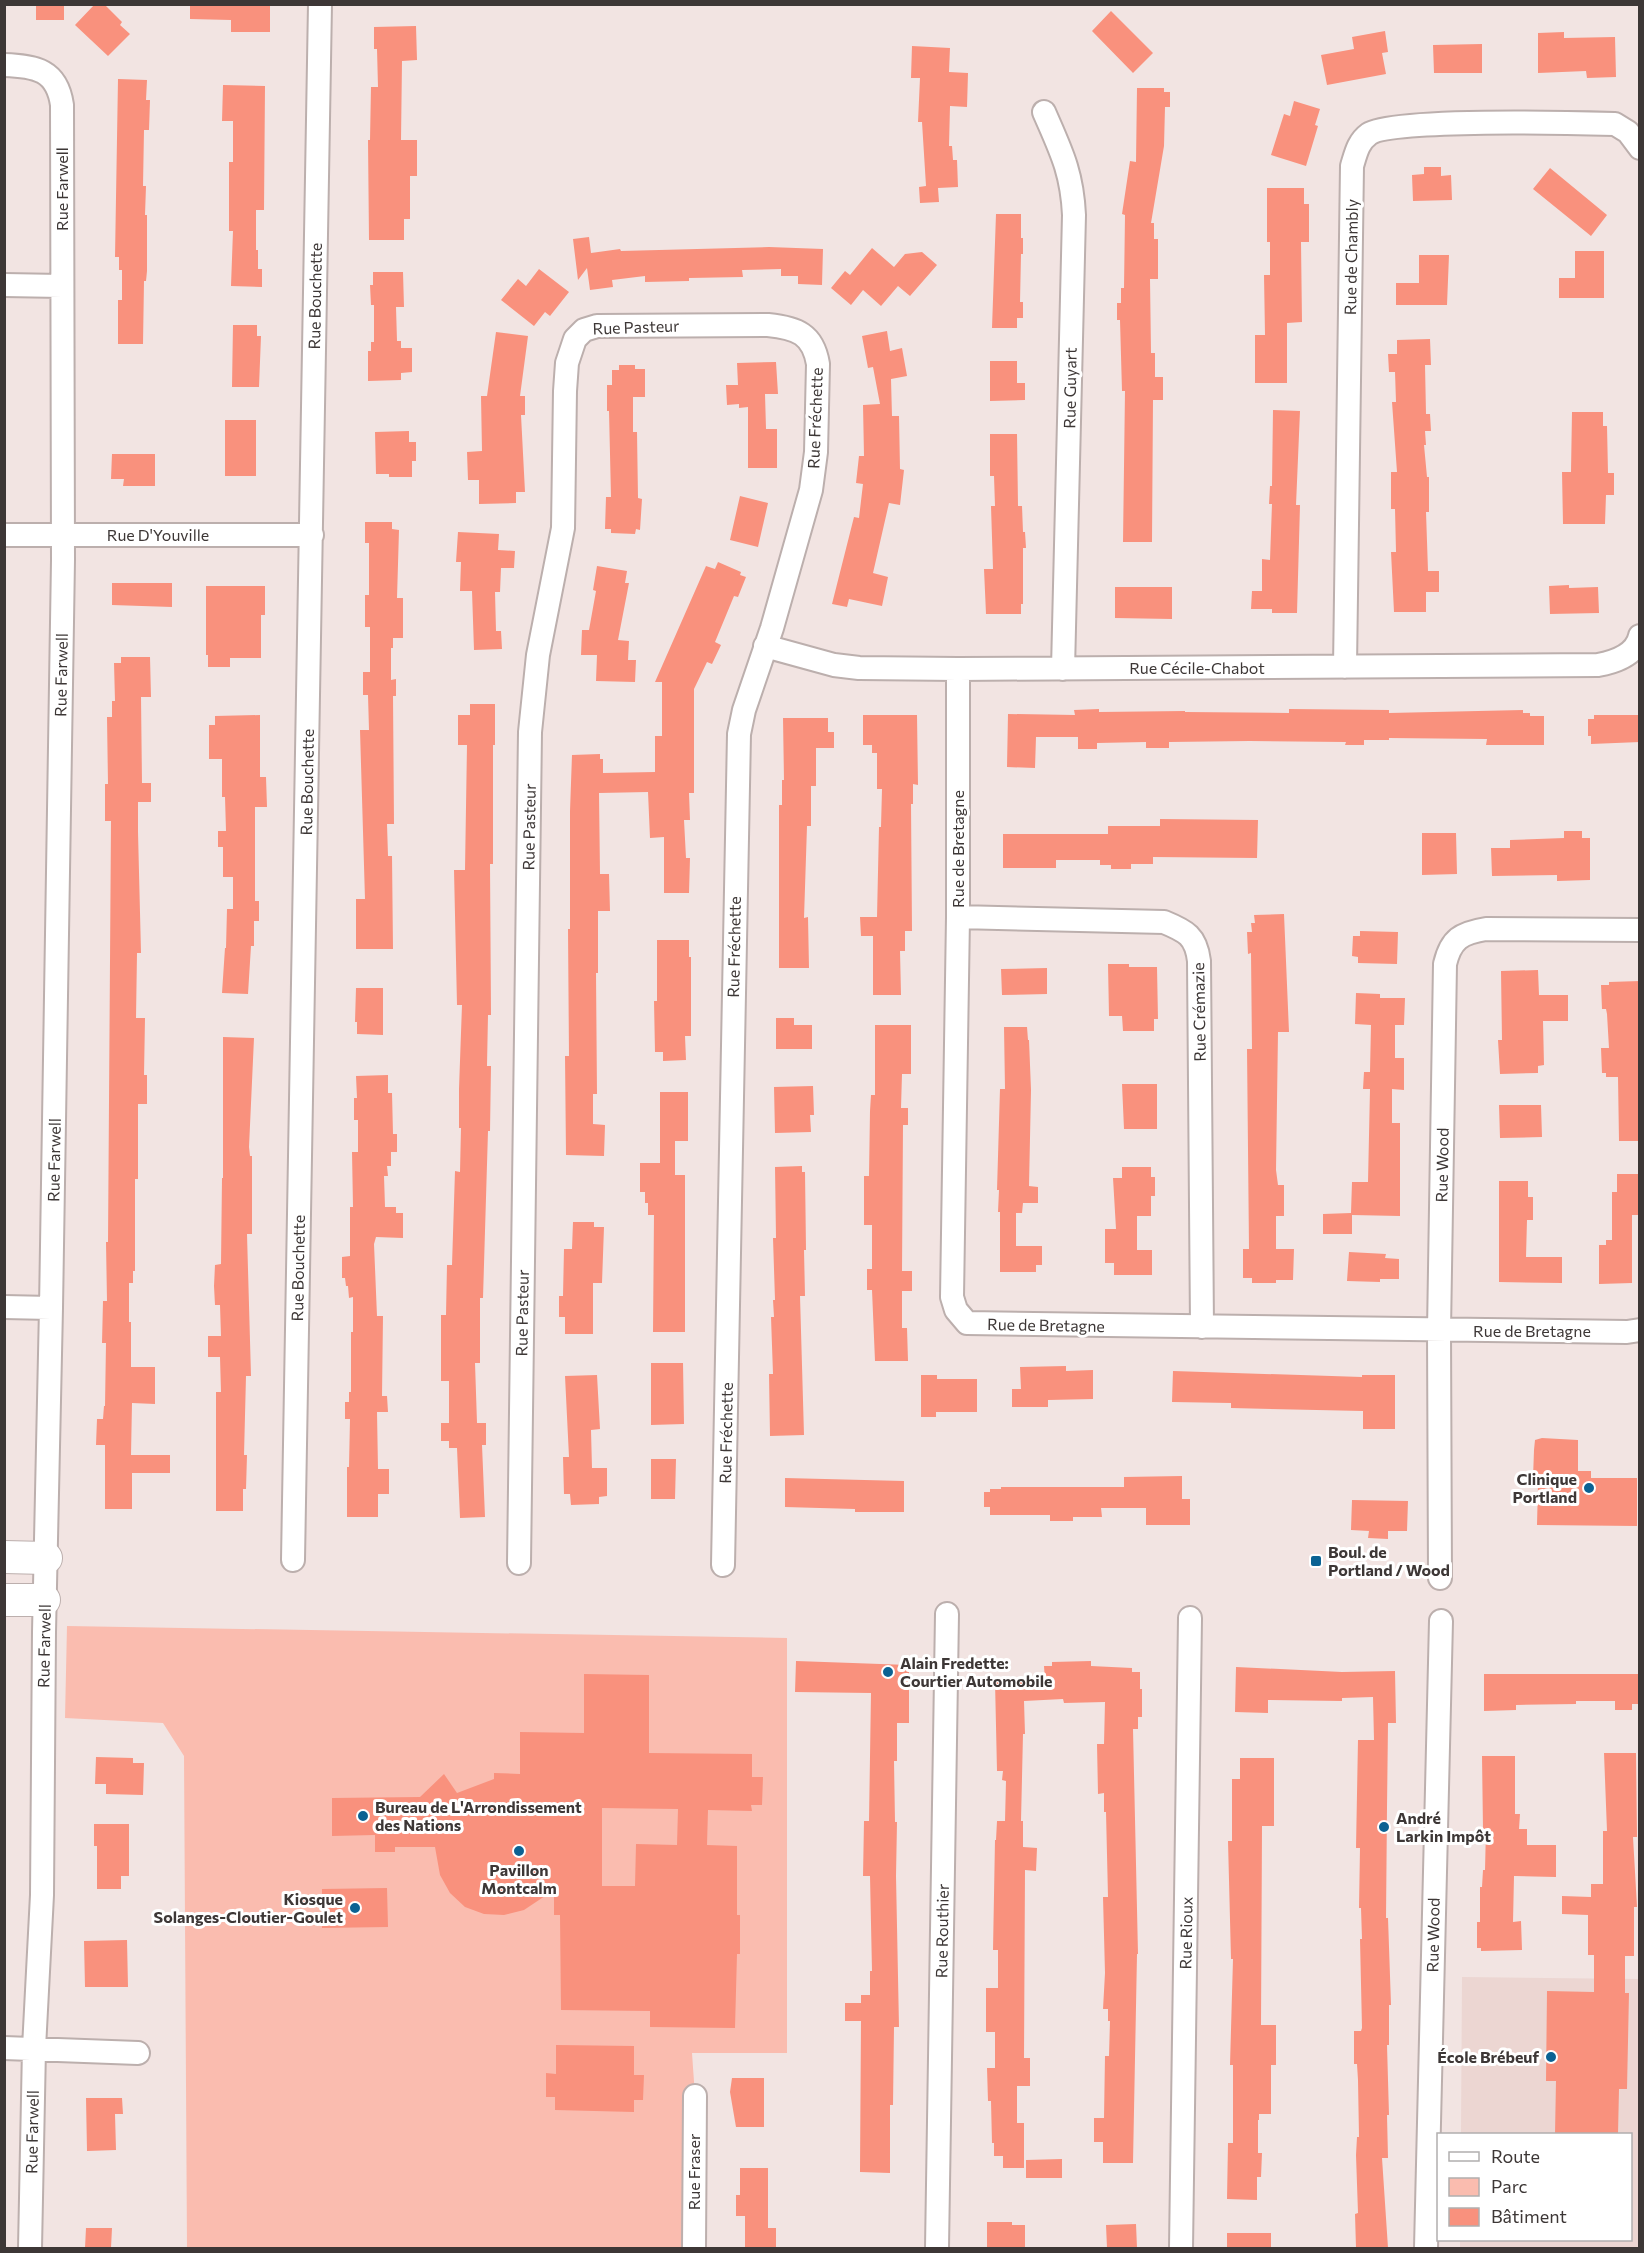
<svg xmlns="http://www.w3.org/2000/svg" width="1644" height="2253" font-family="Commissioner,sans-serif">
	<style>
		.built { fill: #ecd6d2 }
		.green { fill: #fabcaf }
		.building { fill: #f9917d; fill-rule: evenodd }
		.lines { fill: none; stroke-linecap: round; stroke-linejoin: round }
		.street-casing { stroke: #bcafad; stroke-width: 26 }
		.secondary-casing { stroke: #bcafad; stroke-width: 34 }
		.street { stroke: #fff; stroke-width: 22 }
		.secondary { stroke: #fff; stroke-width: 32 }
		.poi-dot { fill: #0b6293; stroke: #fff; stroke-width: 2 }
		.labels { text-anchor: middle; stroke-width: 6; stroke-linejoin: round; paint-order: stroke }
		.street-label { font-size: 16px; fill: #3d3736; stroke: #fff }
		.poi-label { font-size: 16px; font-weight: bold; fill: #3d3736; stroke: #fff; text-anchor: start }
	</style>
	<rect width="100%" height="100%" fill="#f2e4e2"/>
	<path class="built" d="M1462,1977L1639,1979V2248H1460V2240H1630V2134H1461Z"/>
	<path class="green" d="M67,1626L787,1638V2053H692L695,2096L692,2248H187L184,1756L163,1723L65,1718Z"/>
	<path class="building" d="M36,4H64V20H36Z
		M95,4H104L122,22L120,25L130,34L108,56L75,25Z
		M190,4H270V32H231V20L190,19Z
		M1111,11L1153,53L1133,73L1092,31Z
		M416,26L417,60L402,61L401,140H417V176H410V219H404V240H369L368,140H370L371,87H378L377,49H374V27Z
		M1385,31L1388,52L1382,53L1386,74L1327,85L1321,55L1354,49L1352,37Z
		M1564,32V38L1615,37L1616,77L1587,78L1586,71L1538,73V33Z
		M1482,44V73H1434L1433,45Z
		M912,46L950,48L949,72L968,73L967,107L950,106L949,146H952L953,160H957L958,187L938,188L939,202L920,203L919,187L926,186L922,122H918L920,78H911Z
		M118,79L147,80L146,100H150L149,130H144L143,186H146L145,215H147V271L146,281H144L143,344H118V300H122V270H119V257H115Z
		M223,85L265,86L264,210H256V250H258V269H262V287L231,286L233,231H229V162H233V121H222Z
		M1137,88H1164V92H1170V107H1165L1164,146L1151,223H1154V239H1158V279H1150L1151,353H1155V377H1163V400H1153L1152,542H1123L1125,391H1122L1120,320H1117V303H1121V288H1124L1125,215L1122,214L1130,161L1136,162Z
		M1294,101L1320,109L1315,125L1318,126L1306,166L1271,155L1284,114L1290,116Z
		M1424,167H1441V176L1451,175L1452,200L1413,201L1412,175L1424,174Z
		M1550,168L1607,215L1591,236L1533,189Z
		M1267,188H1304V204H1309V242H1301L1302,322L1287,323V383H1255V335H1265L1264,275H1270V242H1267Z
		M996,214H1021V238H1023V254H1021L1020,302H1023V318H1017V328H992Z
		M589,237L591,253L620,249L621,251L769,247L823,249L822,285L798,284V276H781V269L742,270L743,277L689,278V281L645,282V276L612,280L613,287L590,290L587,268L578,280L573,239Z
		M872,248L894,267L905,254L922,252L937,265L910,296L898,286L881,306L863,290L851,305L831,288L845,271L850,275Z
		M1575,251H1604V298H1559V278H1575Z
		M1419,255H1449L1447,305H1396V283H1419Z
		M539,269L569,292L550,316L545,312L534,326L501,300L518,279L526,286Z
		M373,272H403L404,307H396L397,341H401V348H412V372L401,373V380L368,381V351H371V342H374V305H371L370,285H373Z
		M233,325H257V336H261L259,387H232Z
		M887,331L890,351L902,348L907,376L891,379L892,416H899L900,469L904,470L900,505L889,503L873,573L888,577L882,606L849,599L847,607L832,604L854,517L859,518L863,484L856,483L859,456H864L863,405L880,404L873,367L868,368L862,336Z
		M496,332L528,336L520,396H525V415H521L525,492H516V503L479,504V480H468L467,452L482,451L481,396H487Z
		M1430,339L1431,365H1425L1426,414H1430L1431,431H1425L1426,445H1424L1427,477H1429V512H1426L1428,571H1439V592H1426V612H1394L1391,552H1396L1395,509H1391V472H1397L1392,402H1396L1395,372H1389L1388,354H1397V340Z
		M990,361H1017V383H1025V400L990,401Z
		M776,362L778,394H765L766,429H777V468H748V407L739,408V404L727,405L726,385H738L737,363Z
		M619,365H635V369H645V397H633V432H637L638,498L642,499L640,530L636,529L635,534L611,533V529H605L606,497H611L609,411H607V385H612V370H619Z
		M1273,410L1300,411L1296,505H1300L1297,613H1272V609H1251L1252,591H1262V559L1270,560L1272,504H1269L1270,486H1272Z
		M1572,412H1603V426H1607L1608,473H1614V495H1606L1605,524H1563L1562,472H1571Z
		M225,420H256V476H225Z
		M409,431V442H416V461H412V477H389V474H376L375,432Z
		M990,434H1017L1018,506H1022L1023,532H1025L1026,548H1023V604H1021V614H986L984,569H993L991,506H995L994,476H990Z
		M112,454H155V486H123L124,479H111Z
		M740,496L768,503L758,547L730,540Z
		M365,522H392V529L399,530L397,598H403V638H393V648H391V680L396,679V696H393L394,824H387L388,856H392L393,949H356V899H365L360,730H369L368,695H363V672H370V627H365V595H369V543H365Z
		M458,532L499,534L498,550L515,551L514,568H501L500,592H495L496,631H501L502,649L474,650L472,591H460L461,562H456Z
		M718,562L741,572L740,575L746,577L738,597L734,596L715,642L721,645L712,664L707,662L694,689V793H689L690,820H684L686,858H690L689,893H664V837L650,838L648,792L599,793L600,874H609L610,911H598V973H596L597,1094H593V1124L605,1125L604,1156L566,1155L565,1056H569L568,929H570V811L572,755L600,754V759H603V773L655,772V736H662V682H655L706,566L715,569Z
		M597,566L627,571L625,583H629L618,640L629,641L628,660H636L635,682L596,681L597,655H581L582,630H589L596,591L593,590Z
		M112,583H172V607L112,605Z
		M1569,585V588L1598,587L1599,613L1550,614L1549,586Z
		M206,586H265V615H261V658H230V667H208V655H206Z
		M1115,587H1172V619L1115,618Z
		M121,657H150L151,697H141L142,783H151V802H138V832L141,953H137L136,1018H145L144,1075H147V1104H138V1179H135V1271H133V1283H129V1322H131V1367H155V1404L132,1403L131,1455H170V1473H132V1509H105V1445H96L97,1419H103L104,1406H105L106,1343H102L103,1301H107L106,1242H108L111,821H105V784H108L107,717H112V701H115L114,663H121Z
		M470,704H495V745H493V864H490L491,1015H488L487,1066H491L490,1131H488L483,1298H480V1363H475L477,1423H486V1445H482L485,1517L460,1518L457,1448H449V1441H441V1423H449V1381H441V1315H446L447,1265H452L455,1171L460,1172L461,1128H459V1089L462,1005H457L454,870H465L467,745H458V715H470Z
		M1099,709V712L1185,711V712L1289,713V709L1389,710V713L1523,710V713H1530V716H1544V745H1486L1487,739L1389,738V740H1364V745H1345L1346,742L1249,741L1169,742V748H1146V742L1097,743V749H1078V737H1036L1035,768L1007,767L1008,714L1075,715L1074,710Z
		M260,715V777H266L267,807H255V901H259V921H254V946H251L248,994L222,993L225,948H226L227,909H233V877H223V847H218V831H226L225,797H222V759H209V725H215V716Z
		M863,715H917L918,785L913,784V804H911L912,931H905V951H900L901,995H873V936H861L860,917H877L879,827H881L882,789H877V753H872V745H863Z
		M1594,715H1640V742L1591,744V736H1588V719H1594Z
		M783,718H828V732H834V748H816V786H811V826H807L804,918L808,917L809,968H779V805H782V780H784Z
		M1160,819L1258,820L1257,858L1153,857V864H1131V869H1111V865H1100V860H1056V868H1003V834H1108V826H1160Z
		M1564,831H1582V838H1590V880L1557,881V875L1492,876L1491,848H1510V840L1564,838Z
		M1422,833H1456L1457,874L1422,875Z
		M1284,914L1289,1032H1278L1276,1170L1278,1185H1284V1216H1276V1249H1294L1293,1280H1276V1283H1252V1278H1243V1249H1249L1247,1049H1252L1251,953L1248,954L1247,932H1252L1251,923H1255L1254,915Z
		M1360,931L1398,932L1397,964L1358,963V957L1352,956L1353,936H1360Z
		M657,940H689V957H691V1036H685L686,1060L663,1061V1052H655L654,1001H657Z
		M1108,964H1129V967H1157L1158,1019H1154V1031H1123L1122,1016H1109Z
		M1047,968V994L1002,995L1001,969Z
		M1538,970L1539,995H1568V1021H1543L1544,1065L1538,1066V1073L1500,1074L1498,1040H1502L1501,971Z
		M1640,981V1141H1619L1618,1077H1606V1073H1602L1601,1048H1609L1607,1014L1606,1009H1602L1601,985H1609V982Z
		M356,988H383V1035L357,1034V1022H355Z
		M1356,993L1380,994V998H1405L1404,1025H1395V1058H1404V1090L1392,1089V1123H1400V1216L1352,1215V1234H1323V1214L1351,1213L1352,1182H1368L1370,1089H1363L1364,1072H1370L1371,1025L1355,1024Z
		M776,1018H794V1025H812V1049H776Z
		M875,1025H911V1074H902L901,1108H908V1125H903L902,1271H912V1291H902V1328H907L908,1361H875L872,1290H867V1269H872V1225H864V1176H869L870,1111L871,1095H875Z
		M1004,1027H1027L1028,1040H1029L1031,1090L1029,1186L1038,1187V1203H1023L1022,1213H1016V1246H1042V1265H1036V1272H1000V1212H998L999,1190H997L1000,1089H1005Z
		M223,1037L254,1038L249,1147L250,1156H252V1234H247L251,1376H246L244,1455H247L246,1489H243V1511H216V1392H221L220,1357H208V1336H221L220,1305H215L214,1286L215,1265L221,1264L222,1178H223Z
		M388,1075V1093H392L393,1134H397V1152H391V1166H387L388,1176H384L385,1207H396V1213H403V1238L376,1237L374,1244L377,1316H383L382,1396H387L388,1412H377L378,1469H389V1494H378V1517H347V1467H349L350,1419H345V1402H349V1392H351V1332H353V1297L349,1298L348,1286H346L345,1278H342V1257L350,1256V1207H353L352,1152H358V1120H354V1098H357L356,1076Z
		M1122,1084H1157V1129H1124Z
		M813,1086L814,1115H810L811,1132L775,1133L774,1087Z
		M660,1092H688V1141H675V1175H685V1332H653L654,1215H648V1203H645V1192H640V1163H660Z
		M1499,1105H1541L1542,1137L1500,1138Z
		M802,1166V1172H805L806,1250H804L805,1296H800L804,1435L770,1436L769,1374H773L771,1317H774L773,1300H775L773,1238H776L775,1167Z
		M1122,1167H1151V1177H1155V1196H1151V1216H1137V1250H1152V1275H1114V1263H1105V1229H1116L1113,1178H1122Z
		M1617,1174H1640V1215H1632V1283L1599,1284V1245H1606V1240H1612V1192H1617Z
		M1499,1181H1528V1197H1533V1220H1527L1526,1257H1562V1283L1499,1282Z
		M573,1222H594V1227H604L602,1283H593V1334H565V1317H559V1296H563L564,1249H572Z
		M1349,1252L1386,1254L1385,1258L1399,1259V1279H1380V1282L1347,1281Z
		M651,1363H683L684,1424L651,1425Z
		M1066,1366V1371L1093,1370V1399L1048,1400V1407H1012V1389H1021L1020,1367Z
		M1173,1371L1362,1377V1375H1395V1429H1363V1411L1231,1408V1403L1172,1402Z
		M597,1375L600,1429L591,1430L592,1468H607V1496L599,1497V1504L571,1505L570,1494H564L563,1457H569L565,1376Z
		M921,1375H937V1379H977V1412H936V1417H921Z
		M1542,1438L1578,1440V1471H1591V1478H1637V1526L1537,1525L1538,1484H1535L1533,1478L1534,1450L1535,1440Z
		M651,1459H676L675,1499H651Z
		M1182,1476V1499H1190V1525H1146V1508H1101L1102,1517H1073V1521H1050V1515H990V1507H984V1492H990V1489H1001V1487H1124V1477Z
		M785,1478L904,1481V1512H855V1509L785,1507Z
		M1352,1500L1408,1501L1407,1531H1388V1539L1368,1538L1369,1531L1351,1530Z
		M796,1661L909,1665V1723H897V1761H894L895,1822H897L896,1876L899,2027H894L893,2105H890V2173L860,2172L861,2021H845V2003H861V1995H870V1971H872L870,1876H863L864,1821H869L871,1693L795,1692Z
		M1091,1661V1666L1132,1668V1672H1140V1689H1142V1717H1138V1729H1133L1138,1954H1137L1133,2163H1103V2142H1094V2118H1104L1105,2056H1109L1110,2021H1108V2009H1103L1105,1973L1103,1897H1108L1106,1812H1104V1793L1098,1794L1097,1744H1104L1105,1702L1064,1703L1063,1699L1024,1701L1025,1734H1023L1021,1821H1023V1847L1037,1848L1036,1871L1025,1870L1024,2058H1030V2086H1017V2123H1024V2168H1003V2156H994V2143H992L991,2101H988L987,2068H995V2032H986V1988H998V1950H993L995,1840H996L997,1821H1005L1006,1781L1002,1780L1003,1771H997L995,1681L1045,1680L1044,1666H1052V1662Z
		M1236,1667L1342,1672L1395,1671L1396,1723H1388L1387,1808L1386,1918H1388L1391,2005H1389V2045H1387L1389,2115H1387L1388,2158H1382L1388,2248H1356L1355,2214L1358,2213L1356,2155L1357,2137H1359L1358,2080L1357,2064H1354V2031H1361L1362,2028L1360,1939H1362L1361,1908H1359L1360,1848H1356L1358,1740H1374L1373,1697L1342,1698V1701L1268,1700V1713L1235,1712Z
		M584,1674L649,1675V1753L752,1754V1777H763L762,1805H751L752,1811L708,1810L707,1845L737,1846V1915H740V1954H737L735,2028L650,2027V2011L561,2010L560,1915H554V1890L524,1910L504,1915L484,1914L465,1907L450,1893L440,1875L435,1847H395V1852H375V1835L332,1836V1798L420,1797L444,1774L457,1793L494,1779V1773L520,1774V1732L584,1733ZM602,1808L678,1809L677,1845L636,1844L635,1886H602Z
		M1484,1674H1640V1704H1632V1710H1615V1701H1576V1704L1516,1705V1710L1484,1711Z
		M1604,1753H1636L1637,1837H1633L1637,1907H1634V1956H1625V1993H1629L1627,2089H1619L1618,2134H1555L1556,2081H1546L1547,1991L1594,1992V1955H1588V1915L1562,1914V1896L1591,1897V1884H1603V1831H1607Z
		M1482,1756H1515V1814H1520L1519,1829H1527V1845H1556V1877L1514,1876L1513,1922L1521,1921L1522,1950L1481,1951V1948H1477V1922H1480V1887H1482L1483,1870H1485L1486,1829H1483Z
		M96,1757L133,1758V1763H144L143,1795L106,1794V1784H95Z
		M1240,1758H1274V1826H1262L1261,2025H1276V2065H1271V2114H1259V2120H1258V2153H1262L1261,2177H1257V2200L1227,2199L1228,2143H1233V2065H1230L1233,1959H1231L1228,1841H1232V1779H1240Z
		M94,1824H129V1876H121V1889H97V1846H94Z
		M387,1888L388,1927L322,1928V1889Z
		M127,1940L128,1987H85L84,1941Z
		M556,2045L634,2046V2075H644L643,2100H634V2112L555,2110V2097H546V2073L556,2074Z
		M732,2078H764V2127H736L730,2092Z
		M86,2098H122L123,2114H115L116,2150L87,2151Z
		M1062,2159V2178H1026V2160Z
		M740,2168H768V2228H776V2248H745V2216H736V2195H740Z
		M987,2222H1012V2225H1025V2248H987Z
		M1136,2224L1137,2248H1107L1106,2225Z
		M86,2228H112L111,2248H85Z
		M1227,2233H1271V2248H1227Z"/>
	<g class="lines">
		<g class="street-casing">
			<path id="street" d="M4,65C36,66 57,70 62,105L63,560L51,1308L44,1632L42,1895L34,2048L30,2248
				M1044,112C1061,151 1072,172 1074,215L1063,669
				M4,285L62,286
				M4,535H312
				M765,646L834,665L859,668L958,669L1598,665C1614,662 1636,655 1640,636
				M1345,667L1352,166C1356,153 1358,142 1369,134C1391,118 1577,123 1615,124L1628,132L1640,148
				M958,669V917L952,1297L956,1310L967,1323L1627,1332L1640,1330
				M958,917L1164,922C1186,931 1196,936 1199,961L1202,1327
				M4,1307L51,1308
				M293,1560L320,4
				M519,1563L530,732L538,655L563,528L565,391L567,363L575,339L584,330L597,326L768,325C797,328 813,334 818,364L816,452L811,490L772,628L744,710L739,734L723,1565
				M1440,1578L1439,1330L1445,964C1451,939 1461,933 1486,929L1640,930
				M4,2048L138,2053
				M694,2248L695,2096
				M937,2248L947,1614
				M1181,2248L1190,1618
				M1426,2248L1441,1621"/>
		</g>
		<g class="secondary-casing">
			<path id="secondary" d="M4,1557L46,1558
				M4,1600H44"/>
		</g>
		<use href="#street" class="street"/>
		<use href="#secondary" class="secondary"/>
	</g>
	<g class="poi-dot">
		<circle cx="1589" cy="1488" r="6"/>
		<rect x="1310" y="1555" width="12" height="12" rx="3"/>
		<circle cx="888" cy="1672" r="6"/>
		<circle cx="363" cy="1816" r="6"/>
		<circle cx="1384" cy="1827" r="6"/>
		<circle cx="519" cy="1851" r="6"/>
		<circle cx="355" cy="1908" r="6"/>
		<circle cx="1551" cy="2057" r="6"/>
	</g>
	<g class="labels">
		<g class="street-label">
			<text transform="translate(62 189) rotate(-90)" y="6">Rue Farwell</text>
			<text transform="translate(1351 257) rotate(-89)" y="6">Rue de Chambly</text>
			<text transform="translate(315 296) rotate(-89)" y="6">Rue Bouchette</text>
			<text transform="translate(636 327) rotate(-2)" y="6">Rue Pasteur</text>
			<text transform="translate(1070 388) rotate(-89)" y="6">Rue Guyart</text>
			<text transform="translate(815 418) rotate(-88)" y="6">Rue Fréchette</text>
			<text x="158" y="541">Rue D'Youville</text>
			<text x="1197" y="674">Rue Cécile-Chabot</text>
			<text transform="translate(61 675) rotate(-89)" y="6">Rue Farwell</text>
			<text transform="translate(307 782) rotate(-89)" y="6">Rue Bouchette</text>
			<text transform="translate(529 827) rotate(-89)" y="6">Rue Pasteur</text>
			<text transform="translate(958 849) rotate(-90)" y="6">Rue de Bretagne</text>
			<text transform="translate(734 947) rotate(-89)" y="6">Rue Fréchette</text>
			<text transform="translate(1199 1012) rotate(-91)" y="6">Rue Crémazie</text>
			<text transform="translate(54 1160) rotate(-89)" y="6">Rue Farwell</text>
			<text transform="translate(1442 1165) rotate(-89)" y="6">Rue Wood</text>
			<text transform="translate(298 1268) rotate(-89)" y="6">Rue Bouchette</text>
			<text transform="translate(522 1313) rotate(-89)" y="6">Rue Pasteur</text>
			<text transform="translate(1046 1325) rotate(1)" y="6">Rue de Bretagne</text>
			<text x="1532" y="1337">Rue de Bretagne</text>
			<text transform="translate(726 1433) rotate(-89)" y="6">Rue Fréchette</text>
			<text transform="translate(44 1646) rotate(-89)" y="6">Rue Farwell</text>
			<text transform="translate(942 1931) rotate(-89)" y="6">Rue Routhier</text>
			<text transform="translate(1186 1933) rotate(-89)" y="6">Rue Rioux</text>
			<text transform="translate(1433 1935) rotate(-89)" y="6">Rue Wood</text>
			<text transform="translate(32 2132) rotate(-89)" y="6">Rue Farwell</text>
			<text transform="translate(694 2172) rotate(-90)" y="6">Rue Fraser</text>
		</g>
		<g class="poi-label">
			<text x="1577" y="1485" text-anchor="end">Clinique<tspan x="1577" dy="18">Portland</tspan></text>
			<text x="1328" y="1558">Boul. de<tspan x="1328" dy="18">Portland / Wood</tspan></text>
			<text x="900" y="1669">Alain Fredette:<tspan x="900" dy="18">Courtier Automobile</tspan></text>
			<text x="375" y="1813">Bureau de L'Arrondissement<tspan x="375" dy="18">des Nations</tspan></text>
			<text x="1396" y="1824">André<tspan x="1396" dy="18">Larkin Impôt</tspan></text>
			<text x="519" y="1876" text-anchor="middle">Pavillon<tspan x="519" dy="18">Montcalm</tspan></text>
			<text x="343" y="1905" text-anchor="end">Kiosque<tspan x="343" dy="18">Solanges-Cloutier-Goulet</tspan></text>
			<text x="1539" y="2063" text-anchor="end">École Brébeuf</text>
		</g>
	</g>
	<rect width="1644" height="2253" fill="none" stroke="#3d3736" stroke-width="12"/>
	<rect x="1437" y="2133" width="195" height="108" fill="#ffffff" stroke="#b1afaf" stroke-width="1.5"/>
	<rect x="1449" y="2152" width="30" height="9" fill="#ffffff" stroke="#b1afaf" stroke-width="1.5"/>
	<text x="1491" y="2163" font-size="18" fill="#3d3736">Route</text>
	<rect x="1449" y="2178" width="30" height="18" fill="#fabcaf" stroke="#b1afaf" stroke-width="1.5"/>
	<text x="1491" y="2193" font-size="18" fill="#3d3736">Parc</text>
	<rect x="1449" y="2208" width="30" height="18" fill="#f9917d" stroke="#b1afaf" stroke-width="1.5"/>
	<text x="1491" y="2223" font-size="18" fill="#3d3736">Bâtiment</text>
</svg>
